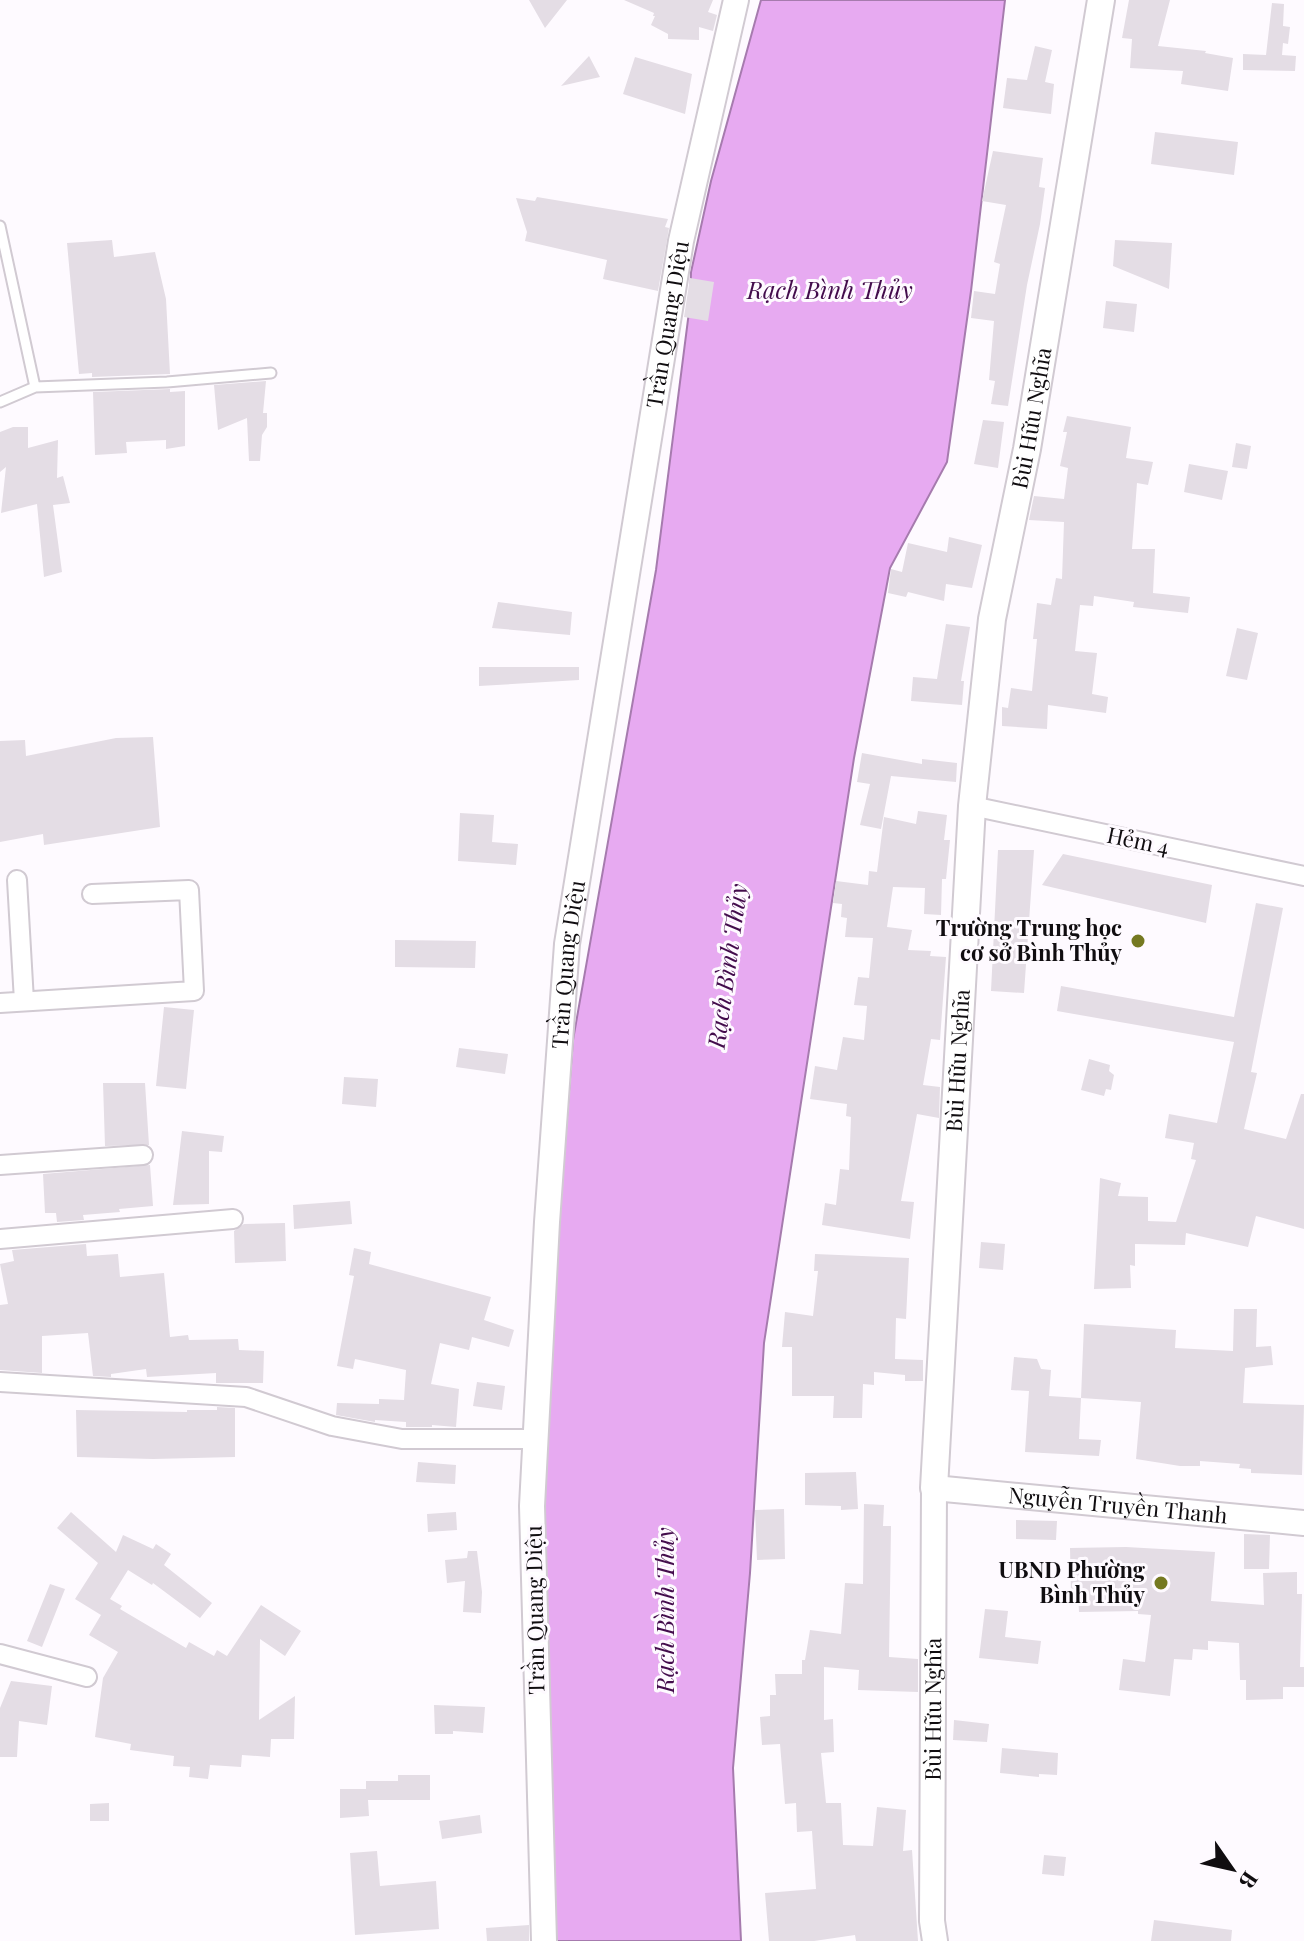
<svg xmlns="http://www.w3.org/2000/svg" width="1304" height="1941" font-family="'Playfair Display',serif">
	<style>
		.water { fill: #e7aaf1; stroke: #a67bae; stroke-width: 2 }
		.building { fill: #e4dde5 }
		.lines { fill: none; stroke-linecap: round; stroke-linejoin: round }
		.service-casing { stroke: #d1cad2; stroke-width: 13 }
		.minor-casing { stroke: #d1cad2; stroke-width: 22 }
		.tertiary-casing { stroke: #d1cad2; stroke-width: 28 }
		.secondary-casing { stroke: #d1cad2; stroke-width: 30 }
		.service { stroke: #fff; stroke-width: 9 }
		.minor { stroke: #fff; stroke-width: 18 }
		.tertiary { stroke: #fff; stroke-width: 24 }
		.secondary { stroke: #fff; stroke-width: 26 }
		.poi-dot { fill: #757921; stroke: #fefaff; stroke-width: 3 }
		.labels { text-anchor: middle; stroke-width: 6; stroke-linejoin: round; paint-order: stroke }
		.street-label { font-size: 22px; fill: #100d10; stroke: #fefaff }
		.poi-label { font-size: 22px; font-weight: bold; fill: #100d10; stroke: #fefaff; text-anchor: end }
		.water-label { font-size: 24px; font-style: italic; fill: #430c4c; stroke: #fefaff }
	</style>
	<rect width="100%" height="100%" fill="#fefaff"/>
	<path class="water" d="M761,0H1005L971,291L947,462L890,568L854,758L764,1343L750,1573L733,1768L741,1941H557L541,1850L539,1405L559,1220L573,1040L656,570L690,304L691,272L711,181Z"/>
	<path class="building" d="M529,0H567L545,28Z
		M624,0H713L708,12L717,15L713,31L699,27V40L668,39V34L651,25L655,16H653L654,13Z
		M1129,0H1170L1158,46L1206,51L1205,53L1233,58L1228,91L1181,84L1183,71L1130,68L1132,39L1122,38Z
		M1272,3L1284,4L1283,26L1290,27L1288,44L1283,43L1282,55L1296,56L1295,71L1243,70V54L1266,55Z
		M1035,46L1052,50L1045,82L1054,84L1051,114L1003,108L1007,78L1027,80Z
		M589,56L600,77L561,86Z
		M635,57L692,74L685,114L623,94Z
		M1155,132L1238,142L1234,175L1151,164Z
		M993,151L1043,158L1039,187L1045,188L1040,224L1027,285L1008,406L991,404L995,381L989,380L994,321L971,318L974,291L995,294L1000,264L994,262L1006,205L982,201Z
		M537,197L668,219L665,227L669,228L658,291L603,279L607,260L525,241L527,232L516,198L535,201Z
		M112,240L114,257L155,252L166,299L170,374L92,377V373L79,374L67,243Z
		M1115,240L1172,243L1169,289L1113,266Z
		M690,278L714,282L708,321L684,317Z
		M1106,301L1137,304L1134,332L1103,328Z
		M266,381L263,413H267V427L262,435L260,461H249L247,418L218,430L214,385Z
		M170,389V392L185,391V446L166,449V440L126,442L127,453L95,455L93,392Z
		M1067,416L1131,427L1126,458L1153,462L1148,485L1137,483L1132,549H1155L1153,593L1190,597L1188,613L1133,607L1134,602L1094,596L1093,606L1080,605L1075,651L1097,653L1092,694L1108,697L1106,713L1048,705L1047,729L1002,726V707L1008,708L1011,688L1032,691L1037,639H1033L1037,603L1051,605L1056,578L1062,579L1064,522L1029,520L1034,496L1064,499L1068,468L1060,466L1067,432H1063Z
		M983,420L1004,422L998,468L974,464Z
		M13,427H28V448L58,440L57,478L63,476L70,503L53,505L62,572L44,577L37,504L1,513L6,467L0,472V432Z
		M1236,443L1251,446L1247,469L1232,467Z
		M1189,464L1228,471L1222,500L1184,492Z
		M949,537L982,545L972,588L946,584L944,601L908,592L906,597L888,593L891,569L902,572L908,543L947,552Z
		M498,602L572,612L570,635L492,628Z
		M946,624L970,627L961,681H964L962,705L911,701L913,677L937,679Z
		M1237,628L1258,633L1247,680L1226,676Z
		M479,667H579V680L479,686Z
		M153,737L160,827L44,845L43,834L0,842V741L25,740L26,756L116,738Z
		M862,753L922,764V759L957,763L956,782L891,776L881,829L860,825L870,784L857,782Z
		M918,811L947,815L944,840H950L946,879H942L941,915L924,914L925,888L893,887L887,927L912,930L908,950L931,951L930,956L946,957L940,1040L931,1039L923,1085L940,1087L939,1118L917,1114L901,1201L914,1202L910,1239L822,1225L825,1203L836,1205L840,1169L849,1170L851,1117L846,1116L847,1104L810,1099L815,1066L837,1070L843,1037L864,1040L867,1006L854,1005L858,977L869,978L873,938L845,937L847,918L841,917L842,904L833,903L836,881L868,885L869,871L877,872L884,817L916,824Z
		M460,813L494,815L492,842L518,844L516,865L458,861Z
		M998,850H1034L1024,993L991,991Z
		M1063,854L1212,885L1206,923L1042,885Z
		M1256,903L1283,908L1251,1072L1257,1073L1244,1129L1286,1139L1301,1094H1304V1229L1256,1216L1248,1247L1186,1233L1185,1245L1135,1244V1266L1130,1265L1131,1288L1094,1289L1100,1178L1121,1183L1118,1196L1148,1197V1221L1176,1222L1196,1160L1191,1159L1194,1143L1165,1138L1169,1114L1217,1123L1234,1042L1057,1011L1061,986L1234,1017Z
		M395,940L476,941L475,968L395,967Z
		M164,1007L194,1010L186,1089L156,1086Z
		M459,1048L508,1054L505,1074L456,1067Z
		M1089,1059L1110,1065L1109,1071L1114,1075L1111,1090L1106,1089L1104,1096L1081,1090Z
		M344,1077L378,1079L376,1107L342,1104Z
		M103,1083H145L149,1145L105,1146Z
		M182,1131L224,1136L222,1152L209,1151V1204L173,1205Z
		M150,1165L153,1206L119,1209L120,1212L83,1215L84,1220L57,1222L56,1213H45L43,1174Z
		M350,1201L352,1224L294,1229L293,1205Z
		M285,1223L286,1261L235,1263L234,1231L244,1224Z
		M981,1242L1005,1244L1003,1270L979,1268Z
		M86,1244L87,1256L118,1254L120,1277L164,1273L170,1337L188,1335L189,1340L238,1339L239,1350L264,1351L263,1383H216V1373L147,1377L146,1369L111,1374V1377L93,1376L88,1333L42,1336V1373L0,1370V1305L8,1304L0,1264L14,1261L12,1250Z
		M354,1248L371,1252L369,1264L491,1297L484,1320L514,1330L509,1347L472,1337L469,1350L440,1343L431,1384L459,1389L456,1427L432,1425V1427H406V1422L375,1420V1422L336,1415L337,1403L379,1404V1399L404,1400L406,1370L355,1359L353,1369L337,1366L354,1276L349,1275Z
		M815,1254L909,1258L906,1319L896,1318L895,1359L923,1360V1381H905V1375L874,1372V1385L863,1384L862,1418H833L834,1396H792V1347H782L785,1312L813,1316L818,1271H814Z
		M1234,1309H1257L1256,1347L1271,1346L1273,1365L1245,1368L1243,1403L1304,1405L1302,1475L1251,1473V1469L1239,1468L1240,1464L1200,1461V1466H1180L1136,1459L1141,1402L1081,1398L1084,1324L1176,1330L1175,1348L1233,1351Z
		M1014,1357L1037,1359L1041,1369L1051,1370L1049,1396L1081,1398L1079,1439L1101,1440L1099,1456L1025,1452L1029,1391L1011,1390Z
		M477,1382L505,1386L502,1410L473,1406Z
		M217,1407L235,1408V1457L153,1459L77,1457L76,1410L187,1412V1410H217Z
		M418,1462L456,1465L455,1484L416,1482Z
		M856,1472L858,1509L841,1510V1506L805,1505V1473Z
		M864,1504L884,1505L883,1526H891L889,1657L918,1659V1692L858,1690L859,1670L824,1667V1720L833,1719L834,1752L821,1753L826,1803H841L843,1845L873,1846L877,1807L906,1810L903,1851L912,1850L918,1941H856L855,1935L814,1941H769L765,1893L816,1889L812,1831L797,1832L796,1803L785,1804L780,1744L762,1745L760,1717L770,1716V1695H776L775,1674H802V1660H805L810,1630L841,1634L845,1583L863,1584Z
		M784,1509L785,1559L757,1560L755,1510Z
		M71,1512L116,1552L123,1535L153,1549L156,1544L171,1554L164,1565L212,1603L200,1618L153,1583L152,1585L128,1570L110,1599L122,1606L120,1609L186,1648L189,1642L214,1656L217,1650L227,1656L261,1605L301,1631L285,1656L260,1639L259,1720L295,1696L294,1739H271L270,1757L242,1755L241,1767L210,1765L208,1779L189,1777L190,1767L173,1766L174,1756L130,1750L131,1744L95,1737L103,1678L118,1652L89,1635L101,1615L75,1599L98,1563L57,1528Z
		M456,1512L457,1530L428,1532L427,1514Z
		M1016,1520L1057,1521L1056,1540L1016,1539Z
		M1244,1534L1270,1535L1269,1569H1244Z
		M1126,1547L1215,1552L1211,1601L1264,1605L1263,1573L1297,1572V1594H1302L1300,1667H1304V1687H1283V1699L1246,1700V1680H1240L1239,1643L1208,1641V1650L1193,1649L1192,1660L1174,1659L1170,1696L1119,1690L1123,1659L1145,1662L1151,1615L1138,1614V1611L1079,1612L1078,1594H1071L1070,1548Z
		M468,1551H477L482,1592L481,1613L463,1612L465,1581L447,1583L445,1560L467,1558Z
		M50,1584L65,1589L42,1647L27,1641Z
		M985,1609L1008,1611L1005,1637L1041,1641L1038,1664L979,1658Z
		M11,1681L52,1686L47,1725L19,1721L17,1757H0V1708Z
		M434,1705L485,1707L483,1733L453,1731V1734H435Z
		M954,1720L989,1724L987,1742L953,1740Z
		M1002,1748L1058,1753L1057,1775L1039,1774V1777L1000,1773Z
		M398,1775H430V1800H368L369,1816L340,1818V1789H366V1781H398Z
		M109,1803V1821H90V1804Z
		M480,1815L482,1833L442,1839L439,1821Z
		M377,1851L380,1886L436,1881L439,1929L355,1935L350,1853Z
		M1044,1855L1066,1857L1064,1876L1042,1874Z
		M1154,1920L1232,1930L1231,1941H1151Z
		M529,1925V1941H487L486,1928Z"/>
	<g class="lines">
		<g class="service-casing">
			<path id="service" d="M0,226L35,387L167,382L271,373
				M0,402L35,387"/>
		</g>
		<g class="minor-casing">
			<path id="minor" d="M972,806L1304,876
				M17,880L24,1001
				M0,1003L194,991L189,890L92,894
				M0,1165L143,1155
				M0,1239L233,1219
				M0,1382L246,1397L332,1426L402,1439H536
				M0,1654L87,1677"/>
		</g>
		<g class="tertiary-casing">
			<g id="tertiary">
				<path id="s1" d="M544,1941L532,1506L547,1222L567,944L681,241L736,0"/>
				<path id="s2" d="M935,1941L932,1921L934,1488L1304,1523"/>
			</g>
		</g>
		<g class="secondary-casing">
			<g id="secondary">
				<path id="s3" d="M934,1488L972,806L992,619L1027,449L1101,0"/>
			</g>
		</g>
		<use href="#service" class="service"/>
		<use href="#minor" class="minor"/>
		<use href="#tertiary" class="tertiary"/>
		<use href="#secondary" class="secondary"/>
	</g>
	<g class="poi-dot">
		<circle cx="1138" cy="941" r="8"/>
		<circle cx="1161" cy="1583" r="8"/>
	</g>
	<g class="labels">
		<g class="street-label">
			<text dy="8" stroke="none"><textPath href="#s1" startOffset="1626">Trần Quang Diệu</textPath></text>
			<text dy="8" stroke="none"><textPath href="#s3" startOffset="1076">Bùi Hữu Nghĩa</textPath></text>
			<text transform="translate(1138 841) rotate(12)" y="8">Hẻm 4</text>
			<text dy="8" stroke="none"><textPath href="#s1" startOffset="978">Trần Quang Diệu</textPath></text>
			<text dy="8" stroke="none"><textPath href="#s3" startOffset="428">Bùi Hữu Nghĩa</textPath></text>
			<text dy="8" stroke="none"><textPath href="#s2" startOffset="638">Nguyễn Truyền Thanh</textPath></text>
			<text transform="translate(535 1610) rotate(-91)" y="8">Trần Quang Diệu</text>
			<text dy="8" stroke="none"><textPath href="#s2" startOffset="232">Bùi Hữu Nghĩa</textPath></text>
		</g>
		<g class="poi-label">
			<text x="1122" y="936">Trường Trung học<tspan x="1122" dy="25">cơ sở Bình Thủy</tspan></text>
			<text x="1145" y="1578">UBND Phường<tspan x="1145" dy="25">Bình Thủy</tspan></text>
		</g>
		<g class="water-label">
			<text x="830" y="299">Rạch Bình Thủy</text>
			<text transform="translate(728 966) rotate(-82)" y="8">Rạch Bình Thủy</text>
			<text transform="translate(666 1610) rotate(-90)" y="8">Rạch Bình Thủy</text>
		</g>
	</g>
	<g transform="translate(1232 1869) rotate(124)" stroke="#fefaff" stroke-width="6" paint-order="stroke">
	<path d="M0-6L14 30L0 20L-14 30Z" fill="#100d10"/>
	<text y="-12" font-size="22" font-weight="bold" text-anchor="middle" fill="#100d10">B</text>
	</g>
</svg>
